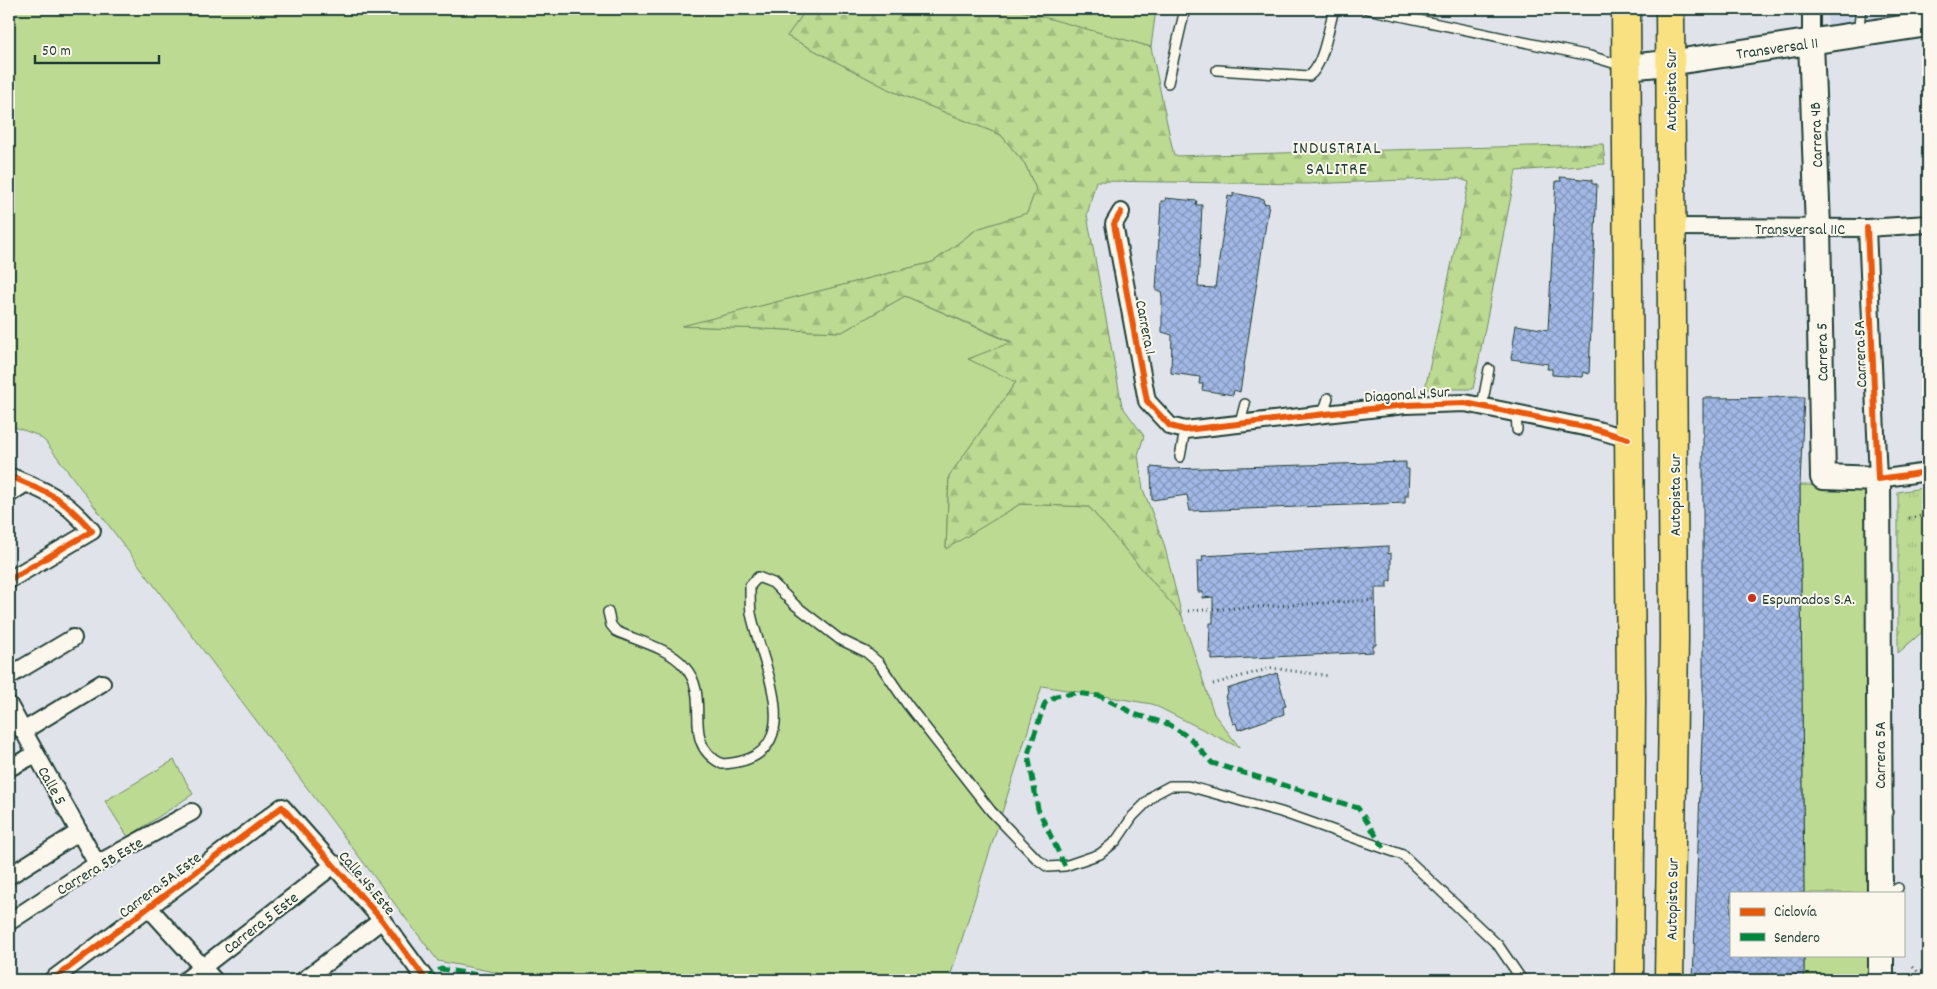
<svg xmlns="http://www.w3.org/2000/svg" width="1937" height="989" font-family="Dekko,sans-serif">
	<style>
		.built { fill: #cdd7e9 }
		.green { fill: #bcda92; stroke: #6e8c63 }
		.forest { fill: url(#forest-firs); stroke: #6e8c63 }
		.park { fill: url(#park-tufts); stroke: #6e8c63 }
		.building { fill: url(#building-cross-hatch); stroke: #1f3d34 }
		.lines { fill: none; stroke-linecap: round; stroke-linejoin: round }
		.service-casing { stroke: #1f3d34; stroke-width: 12 }
		.minor-casing { stroke: #1f3d34; stroke-width: 20 }
		.secondary-casing { stroke: #1f3d34; stroke-width: 28 }
		.trunk-casing { stroke: #1f3d34; stroke-width: 31 }
		.path { stroke: #1f3d34; stroke-width: 3; stroke-dasharray: 1 4; stroke-linecap: butt }
		.service { stroke: #fbf7ec; stroke-width: 9 }
		.minor { stroke: #fbf7ec; stroke-width: 16 }
		.secondary { stroke: #fbf7ec; stroke-width: 24 }
		.trunk { stroke: #f9e181; stroke-width: 28 }
		.quiet { stroke: #00873e; stroke-width: 5; stroke-dasharray: 10 5; stroke-linecap: butt }
		.cycleway-casing { stroke: #fbf7ec; stroke-width: 9 }
		.cycleway { stroke: #e8590c; stroke-width: 6 }
		.poi-dot { fill: #c8321e; stroke: #fbf7ec; stroke-width: 2 }
		.labels { text-anchor: middle; stroke-width: 4; stroke-linejoin: round; paint-order: stroke }
		.street-label { font-size: 16px; fill: #1f3d34; stroke: #fbf7ec }
		.poi-label { font-size: 16px; fill: #1f3d34; stroke: #fbf7ec; text-anchor: start }
		.neighbourhood-label { font-size: 18px; letter-spacing: 1px; fill: #1f3d34; stroke: #fbf7ec }
	</style>
	<defs>
		<pattern id="forest-firs" width="22" height="20" patternUnits="userSpaceOnUse" patternTransform="scale(1.25)"><rect width="22" height="20" fill="#bcda92"/><path d="M5 1l3.5 6h-7zM16 11l3.5 6h-7z" fill="#a1bc7e"/></pattern>
		<pattern id="park-tufts" width="24" height="20" patternUnits="userSpaceOnUse" patternTransform="scale(1.25)"><rect width="24" height="20" fill="#bcda92"/><path d="M3 7l-1-3M5 7V3M7 7l1-3M15 17l-1-3M17 17v-4M19 17l1-3" fill="none" stroke="#a1bc7e"/></pattern>
		<pattern id="building-cross-hatch" width="8" height="8" patternUnits="userSpaceOnUse" patternTransform="scale(1.25)"><rect width="8" height="8" fill="#a2b8e6"/><path d="M0 0l8 8M0 8l8-8" fill="none" stroke="#8397bb"/></pattern>
	</defs>
	<rect width="100%" height="100%" fill="#e0e4ea"/>
	<filter id="ink" filterUnits="userSpaceOnUse"><feTurbulence type="fractalNoise" baseFrequency=".02" numOctaves="2"/><feDisplacementMap in="SourceGraphic" scale="10" xChannelSelector="R" yChannelSelector="G"/><feConvolveMatrix kernelMatrix="1 2 1 2 8 2 1 2 1" color-interpolation-filters="sRGB"/></filter>
	<g filter="url(#ink)">
		<path class="built" d="M1827,9H1928V10L1828,26Z"/>
		<path class="green" d="M9,9H807L787,36L892,91L1001,135L1025,164L1036,189L1027,214L977,229L933,262L684,326L842,332L905,296L1012,343L969,359L1016,382L949,476L946,548L1020,504L1089,507L1182,616L1214,714L1240,748L1152,704L1042,686L949,980H535L438,961L45,441L37,435L9,425Z
			M1156,9L1151,47L1015,10V9Z
			M1800,485L1865,486L1869,893H1804Z
			M174,760L193,794L128,837L105,801Z
			M1804,955H1869V980H1804Z"/>
		<path class="forest" d="M807,9H1015L1151,47L1174,156L1603,144L1605,164L1516,171L1473,389H1425L1469,182L1457,178L1307,184L1096,181L1087,215L1122,406L1144,436L1138,455L1143,489L1164,544L1182,616L1089,507L1020,504L946,549L949,476L1016,382L968,359L1012,342L905,296L842,332L682,326L933,262L977,229L1027,213L1036,189L1025,164L1001,135L892,91L787,36Z"/>
		<path class="park" d="M1928,487V627L1898,653V492Z"/>
		<path class="building" d="M1560,177L1592,180V184H1597L1589,374L1583,372L1582,377L1552,375V369H1547L1548,364L1511,359L1516,325L1548,330L1556,181H1561Z
			M1233,193L1264,199L1263,203L1269,204L1240,392L1234,390L1233,395L1202,390L1203,384H1199L1200,377L1171,373L1172,335L1162,332V297L1161,291H1156L1161,201H1166L1165,198L1197,201L1196,205H1202L1198,287L1215,288L1228,196L1233,197Z
			M1804,397L1800,485L1804,893H1731V955H1804V980H1693L1703,710V398Z
			M1406,462V469H1409L1408,496H1405V503L1190,511L1187,495L1152,500L1151,467L1171,469Z
			M1388,546V554L1391,553V581H1387V588H1375L1376,645H1373V652L1212,660V653H1209L1210,623H1213V597L1202,598L1203,592H1198L1197,561H1203L1202,556Z
			M1277,673L1286,706L1283,707L1284,714L1238,730L1236,723L1233,724L1225,696L1228,694L1227,689Z"/>
		<g class="lines">
			<g class="service-casing">
				<path id="service" d="M1367,9L1590,56L1623,66
					M1858,33L1861,9
					M1217,70L1309,76C1323,67 1329,26 1334,9
					M1168,83L1185,9
					M1482,406L1489,369
					M1516,412L1517,430
					M1323,414L1328,398
					M1240,423L1245,404
					M1180,457L1185,430
					M608,612L611,625L616,631C637,641 669,648 684,666C714,699 678,741 722,764C815,759 760,662 751,613C750,604 750,595 750,586L758,577L773,583L795,605L839,639L866,652L879,663L907,704L991,811L1037,859L1048,867L1065,866L1100,854L1116,841L1133,816L1155,794L1170,786H1188L1281,812L1403,855L1498,945L1522,980
					M1890,893L1898,888"/>
			</g>
			<g class="minor-casing">
				<path id="minor" d="M1811,9V42
					M1121,212L1114,224L1147,401L1170,426L1185,430L1405,405L1465,403L1594,429L1628,439
					M1671,227L1867,228L1928,224
					M1867,228L1878,479L1928,472
					M9,476C49,492 63,498 92,531L9,580
					M9,494L26,483
					M9,676L73,638
					M9,705L97,864
					M23,731L102,683
					M9,768L36,754
					M9,876L79,832
					M150,909L214,980
					M9,922L97,864L192,812
					M52,980L282,807L382,920L426,980
					M186,980L335,864
					M304,980L382,920"/>
			</g>
			<g class="secondary-casing">
				<path id="secondary" d="M1811,42L1818,228L1823,477L1878,479L1880,893
					M1626,67L1669,63L1928,24
					M1881,955V980"/>
			</g>
			<g class="trunk-casing">
				<path id="trunk" d="M1626,9L1631,699L1629,980
					M1669,980L1674,638L1670,9"/>
			</g>
			<path class="path" d="M1909,518L1928,515
				M1188,611L1376,600
				M1213,684L1271,668L1330,676
				M1913,967L1926,980"/>
			<use href="#service" class="service"/>
			<use href="#minor" class="minor"/>
			<use href="#secondary" class="secondary"/>
			<use href="#trunk" class="trunk"/>
			<path class="quiet" d="M1065,866L1038,809L1028,754L1045,703L1056,696L1075,693L1100,696L1137,715L1168,724L1190,738L1212,763L1358,808L1384,848
				M426,979L441,969L510,980"/>
			<g class="cycleway-casing">
				<path id="cycleway" d="M1121,212L1114,224L1147,401L1170,426L1185,430L1405,405L1465,403L1594,429L1628,439
					M1867,228L1878,479L1928,472
					M9,476C49,492 63,498 92,531L9,580
					M52,980L282,807L382,920L426,980"/>
			</g>
			<use href="#cycleway" class="cycleway"/>
		</g>
	</g>
	<circle class="poi-dot" cx="1752" cy="598" r="5"/>
	<g class="labels">
		<g class="street-label">
			<text transform="translate(1777 47) rotate(-8)" y="6">Transversal 11</text>
			<text transform="translate(1670 90) rotate(-90)" y="6">Autopista Sur</text>
			<text transform="translate(1815 135) rotate(-92)" y="6">Carrera 4B</text>
			<text x="1800" y="234">Transversal 11C</text>
			<text transform="translate(1147 327) rotate(79)" y="6">Carrera 1</text>
			<text transform="translate(1821 352) rotate(-91)" y="6">Carrera 5</text>
			<text transform="translate(1859 354) rotate(-92)" y="6">Carrera 5A</text>
			<text transform="translate(1407 393) rotate(-4)" y="6">Diagonal 4 Sur</text>
			<text transform="translate(1674 495) rotate(-90)" y="6">Autopista Sur</text>
			<text transform="translate(1879 755) rotate(-90)" y="6">Carrera 5A</text>
			<text transform="translate(53 785) rotate(61)" y="6">Calle 5</text>
			<text transform="translate(99 865) rotate(-31)" y="6">Carrera 5B Este</text>
			<text transform="translate(368 882) rotate(50)" y="6">Calle 4S Este</text>
			<text transform="translate(159 884) rotate(-37)" y="6">Carrera 5A Este</text>
			<text transform="translate(1671 899) rotate(-89)" y="6">Autopista Sur</text>
			<text transform="translate(260 922) rotate(-38)" y="6">Carrera 5 Este</text>
		</g>
		<g class="poi-label">
			<text x="1762" y="604">Espumados S.A.</text>
		</g>
		<g class="neighbourhood-label">
			<text x="1337" y="153">INDUSTRIAL<tspan x="1337" dy="21">SALITRE</tspan></text>
		</g>
	</g>
	<rect width="1937" height="989" fill="none" stroke="#fbf7ec" stroke-width="30"/>
	<rect x="15" y="15" width="1907" height="959" fill="none" stroke="#1f3d34" stroke-width="2" filter="url(#ink)"/>
	<rect x="1730" y="892" width="175" height="65" fill="#fbf7ec" stroke="#a3ada2"/>
	<rect x="1740" y="908" width="25" height="8" fill="#e8590c" stroke="#a3ada2"/>
	<text x="1774" y="916" font-size="15" fill="#1f3d34">Ciclovía</text>
	<rect x="1740" y="933" width="25" height="8" fill="#00873e" stroke="#a3ada2"/>
	<text x="1774" y="942" font-size="15" fill="#1f3d34">Sendero</text>
	<path d="M35 55v8h124v-8" fill="none" stroke="#1f3d34" stroke-width="2.5"/>
	<text x="42" y="55" font-size="15" fill="#1f3d34" stroke="#fbf7ec" stroke-width="4" paint-order="stroke">50 m</text>
</svg>
